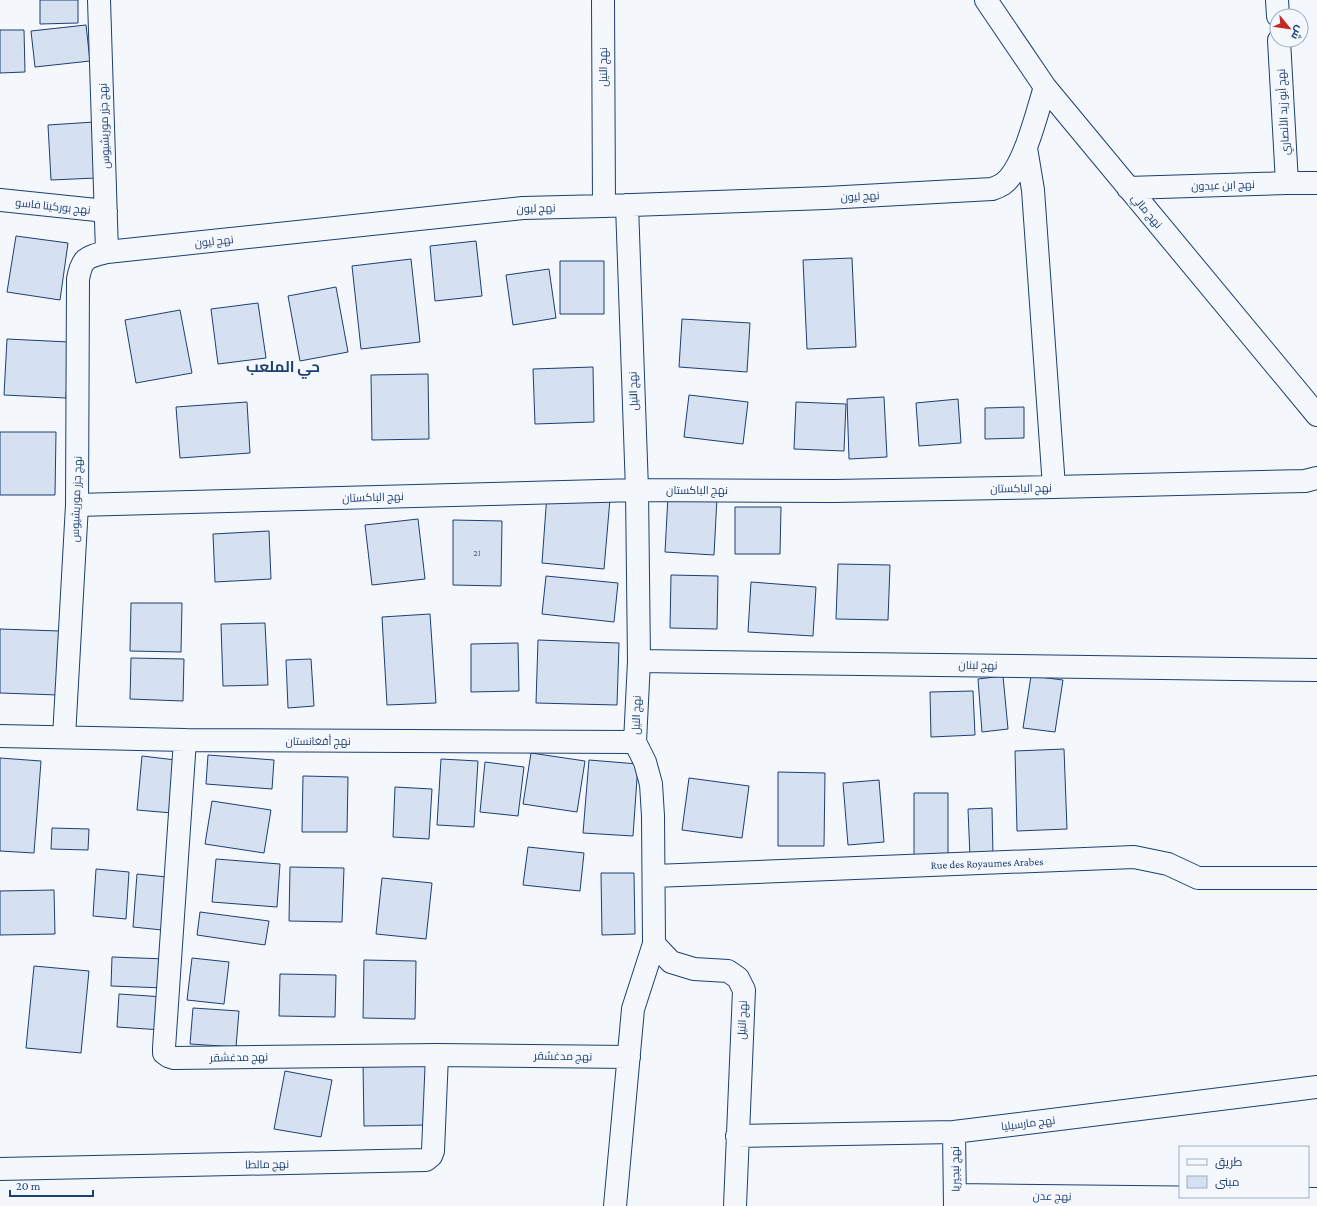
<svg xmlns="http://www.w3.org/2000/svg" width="1317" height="1206" font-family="'Crimson Pro',Cairo,serif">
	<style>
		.building { fill: #d5e0f0; stroke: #1d3f73 }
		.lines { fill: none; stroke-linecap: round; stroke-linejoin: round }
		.street-casing { stroke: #1d3f73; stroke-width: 24 }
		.street { stroke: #f4f7fb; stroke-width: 22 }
		.labels { text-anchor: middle; stroke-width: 3; stroke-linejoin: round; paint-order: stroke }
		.number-label { font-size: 9px; fill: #4b6792 }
		.street-label { font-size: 11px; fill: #1d3f73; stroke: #f4f7fb }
		.district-label { font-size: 15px; font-weight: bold; fill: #1d3f73; stroke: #f4f7fb }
	</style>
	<rect width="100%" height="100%" fill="#f4f7fb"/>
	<path class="building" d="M40,0H78V23L40,24Z
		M86,25L90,61L35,67L31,31Z
		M0,30H24L25,72L0,73Z
		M94,122L96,178L51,180L48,125Z
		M16,236L68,243L60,300L7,292Z
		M476,241L482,296L435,301L430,246Z
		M852,258L856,347L807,349L803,260Z
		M411,259L420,342L361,349L352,266Z
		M560,261H604V314H560Z
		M549,269L556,318L513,325L506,275Z
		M336,287L348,352L300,361L288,296Z
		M258,303L266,358L218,364L211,309Z
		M180,310L192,373L136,383L125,320Z
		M682,319L750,323L747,372L679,367Z
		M7,339L69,342L66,398L4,395Z
		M593,367L594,422L535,424L533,369Z
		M428,374L429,439L372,440L371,375Z
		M689,395L748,402L743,444L684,437Z
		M884,397L887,457L849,459L847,399Z
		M958,399L961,443L919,446L916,403Z
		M247,402L250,453L180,458L176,407Z
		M796,402L846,404L844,451L794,449Z
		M1024,407V438L985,439V408Z
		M0,432H56L55,495H0Z
		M547,494L610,499L604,569L542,563Z
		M668,496L717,498L714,555L665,552Z
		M735,507H781L780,554H735Z
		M418,519L425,579L372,585L365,525Z
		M453,520L502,521L501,586L453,585Z
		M269,531L271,579L215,582L213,534Z
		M838,564L890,565L888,620L836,619Z
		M671,575L718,576L717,629L670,628Z
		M546,576L618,583L614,622L542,614Z
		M751,582L816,587L813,636L748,632Z
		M131,603H182L181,652L130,651Z
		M430,614L436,703L387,705L382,617Z
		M265,623L268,685L223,686L221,624Z
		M0,629L60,631L58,695L0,693Z
		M538,640L619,643L617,705L536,703Z
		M518,643L519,691L471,692V644Z
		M131,658L184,659L183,701L130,699Z
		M311,659L314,706L288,708L286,660Z
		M1003,676L1008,729L982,732L978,679Z
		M1031,676L1063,680L1055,732L1023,728Z
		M973,691L975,735L931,737L930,692Z
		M1064,749L1067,829L1017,831L1015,751Z
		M531,753L585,761L577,812L523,804Z
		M208,755L274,760L272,789L206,784Z
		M142,756L176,760L172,813L137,810Z
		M0,758L41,761L34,853L0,851Z
		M441,759L478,761L474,827L437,825Z
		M589,760L638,764L633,836L583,833Z
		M485,762L524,767L518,816L480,812Z
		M778,772L825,773L824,846H778Z
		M303,776L348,777L347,832H302Z
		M689,778L749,786L742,838L682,830Z
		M879,780L884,842L848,845L843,783Z
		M395,787L432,789L429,839L393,837Z
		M914,793H948V857H914Z
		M212,801L271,810L264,853L205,844Z
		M992,808L993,856L970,857L968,809Z
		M52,828L89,829L88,850L51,849Z
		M528,847L584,853L580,891L523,885Z
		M216,859L280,864L277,907L212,902Z
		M290,867L344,868L342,922L289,921Z
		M96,869L129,872L126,919L93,916Z
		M601,873H634L635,934L602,935Z
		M137,874L167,877L162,930L133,927Z
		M382,878L432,883L426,939L376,934Z
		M54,890L55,934L0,935V891Z
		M200,912L269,921L265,945L197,935Z
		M112,957L166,959L165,988L111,986Z
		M192,958L229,962L224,1004L187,1000Z
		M364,960L416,961L415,1019L363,1018Z
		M34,966L89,971L81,1053L26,1048Z
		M280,974L336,975L335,1017L279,1016Z
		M119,994L164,997L162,1030L117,1027Z
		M193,1008L239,1011L236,1047L190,1044Z
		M427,1063L428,1125L364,1126L363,1064Z
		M285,1071L332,1080L321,1137L274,1129Z"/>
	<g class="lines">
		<g class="street-casing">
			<path id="street" d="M99,0L107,252
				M603,0L604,206
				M986,0L1045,87L1317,415
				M1277,0L1278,16
				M1279,40L1287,183
				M1026,148L1033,190L1054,487
				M1128,188L1287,183H1317
				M0,200L106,211
				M627,205L637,490L639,661L635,742L645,762L651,784L653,816L654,944L671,962L694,969L728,971L738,978L744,990L735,1206
				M77,505L637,490L834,491L1054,487L1305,481L1317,478
				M639,661L1317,670
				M0,736L185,740L635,742
				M64,737L77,505L78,279C82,257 87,257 107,252L523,208L604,206L826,198L992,189C995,188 1000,186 1003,184C1024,169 1037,112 1045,87
				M185,740L164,1048V1053L168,1056L174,1058L437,1055L629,1057
				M654,876L1134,857L1168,864L1198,878H1317
				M954,1132L955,1206
				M737,1136L954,1132L1317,1087
				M0,1169L426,1160L431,1156L433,1151L437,1055
				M955,1195L1317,1199
				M615,1206L633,1009L654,944"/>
		</g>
		<use href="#street" class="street"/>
	</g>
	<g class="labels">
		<g class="number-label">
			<text x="477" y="556">21</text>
		</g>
		<g class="street-label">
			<text transform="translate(603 67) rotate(-90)" y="4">نهج النيل</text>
			<text transform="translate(1283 112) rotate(-93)" y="4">نهج أبو زيد الأنصاري</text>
			<text transform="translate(104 126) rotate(-92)" y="4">نهج جزر موريشيوس</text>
			<text transform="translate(1223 185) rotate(-2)" y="4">نهج ابن عبدون</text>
			<text transform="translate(860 196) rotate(-3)" y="4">نهج ليون</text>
			<text transform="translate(53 206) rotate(6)" y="4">نهج بوركينا فاسو</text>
			<text transform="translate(536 208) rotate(-2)" y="4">نهج ليون</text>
			<text transform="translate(1147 211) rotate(50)" y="4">نهج مالي</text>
			<text transform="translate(214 241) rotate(-6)" y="4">نهج ليون</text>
			<text transform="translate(633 391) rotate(-92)" y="4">نهج النيل</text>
			<text transform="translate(1021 488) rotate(-1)" y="4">نهج الباكستان</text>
			<text x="697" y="494">نهج الباكستان</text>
			<text transform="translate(373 497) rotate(-2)" y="4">نهج الباكستان</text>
			<text transform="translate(76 499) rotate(-88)" y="4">نهج جزر موريشيوس</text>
			<text transform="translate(978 665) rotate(1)" y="4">نهج لبنان</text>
			<text transform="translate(636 715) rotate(-88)" y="4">نهج النيل</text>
			<text x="318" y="745">نهج أفغانستان</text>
			<text transform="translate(987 863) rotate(-2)" y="4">Rue des Royaumes Arabes</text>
			<text transform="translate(742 1020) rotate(-87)" y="4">نهج النيل</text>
			<text transform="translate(563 1056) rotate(1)" y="4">نهج مدغشقر</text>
			<text transform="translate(239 1057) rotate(-1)" y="4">نهج مدغشقر</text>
			<text transform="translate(1028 1123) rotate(-7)" y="4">نهج مارسيليا</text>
			<text transform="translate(267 1164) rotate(-1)" y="4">نهج مالطا</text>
			<text transform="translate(955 1169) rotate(-91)" y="4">نهج نيجيريا</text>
			<text transform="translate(1052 1196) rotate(1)" y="4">نهج عدن</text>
		</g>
		<g class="district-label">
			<text x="283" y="372">حي الملعب</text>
		</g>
	</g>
	<rect x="1179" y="1146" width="130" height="52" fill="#f4f7fb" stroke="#9eadc5"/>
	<rect x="1187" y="1159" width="20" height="6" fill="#f4f7fb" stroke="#9eadc5"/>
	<text x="1215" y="1166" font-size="12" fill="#1d3f73">طريق</text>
	<rect x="1187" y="1176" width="20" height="12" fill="#d5e0f0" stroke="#9eadc5"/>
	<text x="1215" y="1186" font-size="12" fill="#1d3f73">مبنى</text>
	<g transform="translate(1289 28) rotate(119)"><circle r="19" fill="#f4f7fb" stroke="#9eadc5"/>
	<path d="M0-3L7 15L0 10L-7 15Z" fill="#c62828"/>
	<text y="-6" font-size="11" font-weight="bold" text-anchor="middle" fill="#1d3f73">ش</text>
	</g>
	<path d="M10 1190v6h83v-6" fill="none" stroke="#1d3f73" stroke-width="2"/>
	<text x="16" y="1190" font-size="12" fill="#1d3f73" stroke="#f4f7fb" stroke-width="3" paint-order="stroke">20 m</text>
</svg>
